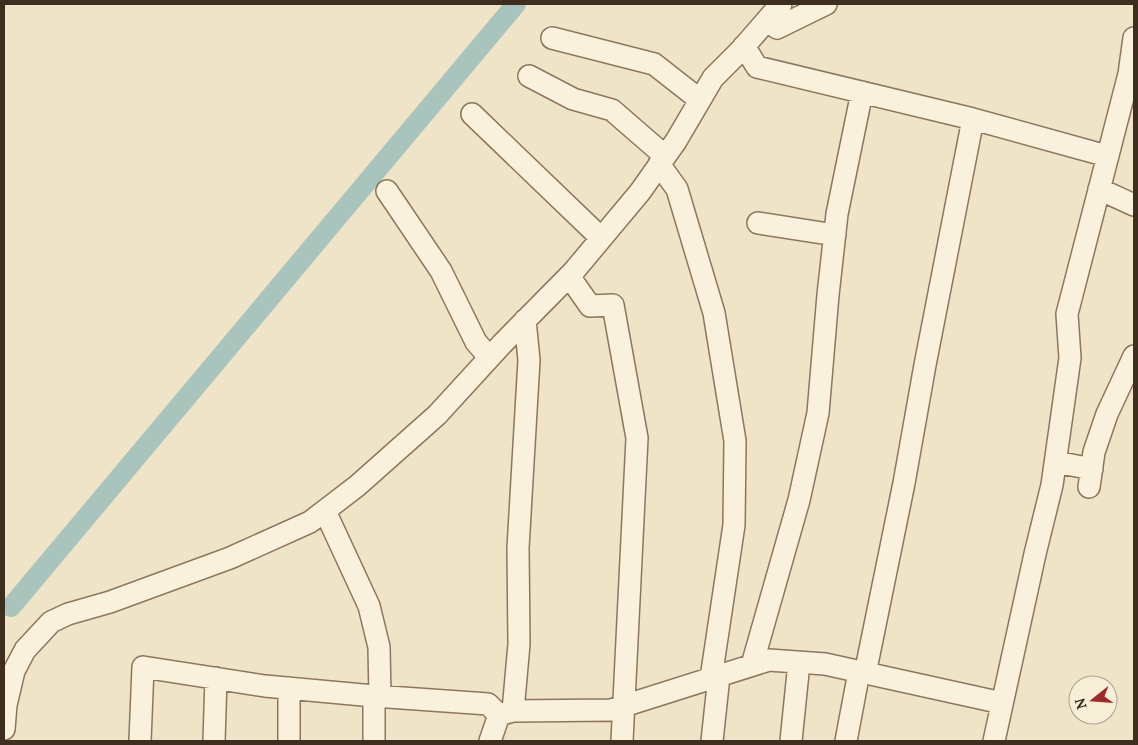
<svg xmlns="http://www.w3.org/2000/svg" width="1138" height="745" font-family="Lora,serif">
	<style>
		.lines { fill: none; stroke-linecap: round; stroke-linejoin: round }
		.canal { stroke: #a9c4bc; stroke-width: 20 }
		.minor-casing { stroke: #8d765c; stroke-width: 24 }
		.minor { stroke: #faf1dc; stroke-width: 21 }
	</style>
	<rect width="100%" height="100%" fill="#f0e4c8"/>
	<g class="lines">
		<path class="canal" d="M11,607L516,4"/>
		<g class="minor-casing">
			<path id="minor" d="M767,20L777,28L826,4
				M552,38L654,64L700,100
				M744,46L757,67L973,119L1107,156
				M529,76L573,99L612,110L665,156
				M472,114L601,238
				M659,164L677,189L714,313L735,441L734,525L711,678
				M1099,189L1134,205
				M387,191L441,271L476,342L489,357
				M758,223L835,235
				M569,276L590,306L613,305L637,438L622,741
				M1056,462L1092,469
				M1089,487L1094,452L1107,414L1134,356
				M325,511L369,606L379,647L380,697
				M752,665L799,500L818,413L828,295L837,214L862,92
				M865,674L904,483L925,365L973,119
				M289,688V741
				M513,711L519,644L518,548L529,360L525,320
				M499,715L513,711L611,710L769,660L825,664L1002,703
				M4,729L6,705L14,671L25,650L51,622L68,614L110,602L230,558L310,522L357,486L437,415L502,344L574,271L640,192L676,141L713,78L741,50L781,4
				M140,741L143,667L265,686L374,696L488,704L499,715
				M214,741L216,678
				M374,741V696
				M490,741L499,715
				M712,741L719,676
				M791,741L799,663
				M846,741L859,672
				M994,741L1035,554L1052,485L1070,358L1067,314L1129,74L1134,38"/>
		</g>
		<use href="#minor" class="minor"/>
	</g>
	<rect width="1138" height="745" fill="none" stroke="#3d2e20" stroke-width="10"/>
	<g transform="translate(1093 700) rotate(253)"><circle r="24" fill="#f7eed8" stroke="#ada18e"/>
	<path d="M0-4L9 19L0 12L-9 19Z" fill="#9e2a2b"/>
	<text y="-8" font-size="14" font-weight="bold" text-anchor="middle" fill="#3d2e20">N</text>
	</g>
</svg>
